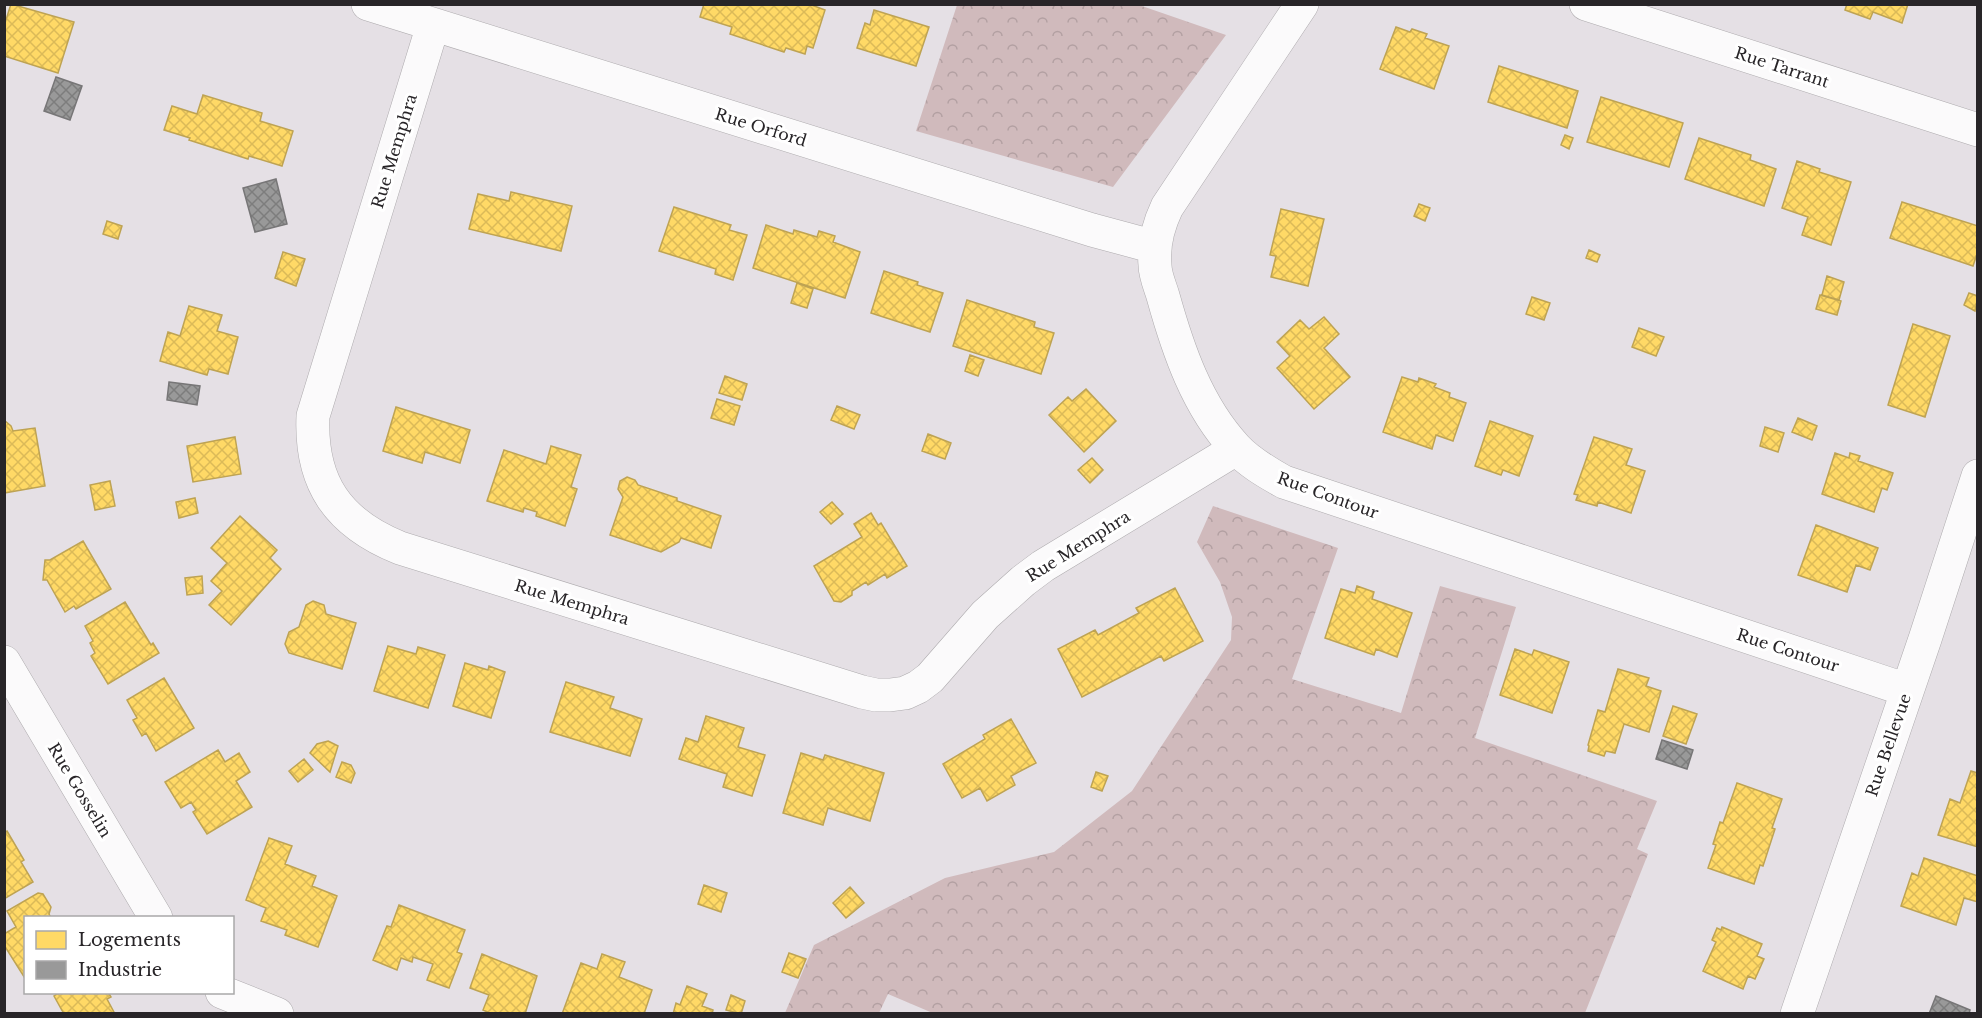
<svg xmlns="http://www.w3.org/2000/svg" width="1982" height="1018" font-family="'Libre Baskerville',serif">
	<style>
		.forest { fill: url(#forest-crowns) }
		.homes { fill: url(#homes-cross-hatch); stroke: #bea353; stroke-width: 1.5 }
		.industry { fill: url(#industry-cross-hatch); stroke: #777677; stroke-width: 1.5 }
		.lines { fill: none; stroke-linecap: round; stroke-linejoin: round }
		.minor-casing { stroke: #aeabae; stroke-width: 34 }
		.minor { stroke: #fbfafb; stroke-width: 33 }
		.labels { text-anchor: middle; stroke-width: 6; stroke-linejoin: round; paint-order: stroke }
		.street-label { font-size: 16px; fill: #282528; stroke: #fff }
	</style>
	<defs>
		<pattern id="forest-crowns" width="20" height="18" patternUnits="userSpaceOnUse" patternTransform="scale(1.5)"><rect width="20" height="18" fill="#d0babc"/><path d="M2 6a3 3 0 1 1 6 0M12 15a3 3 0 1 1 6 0" fill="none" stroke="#b3a0a2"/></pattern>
		<pattern id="homes-cross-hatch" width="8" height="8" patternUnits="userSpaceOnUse" patternTransform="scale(1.5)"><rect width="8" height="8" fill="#ffd966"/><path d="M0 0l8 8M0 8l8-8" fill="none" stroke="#dbba58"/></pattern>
		<pattern id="industry-cross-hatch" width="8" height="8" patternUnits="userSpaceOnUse" patternTransform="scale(1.5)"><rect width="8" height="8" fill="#999"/><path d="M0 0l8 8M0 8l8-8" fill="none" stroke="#7d7d7d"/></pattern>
	</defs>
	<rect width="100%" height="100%" fill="#e5e0e5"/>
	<path class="forest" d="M957,5H1139L1226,35L1113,187L916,131Z
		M1213,506L1338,548L1292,679L1401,713L1440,586L1516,607L1475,738L1657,801L1637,849L1648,854L1585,1013L935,1014L888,994L879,1013H785L814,945L945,878L1054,852L1132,791L1231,640L1232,617L1220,582L1197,542Z"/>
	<path class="homes" d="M11,4L74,22L58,73L4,56V26Z
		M704,4H809L825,10L813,48L807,46L805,54L786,48L784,52L730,34L732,27L700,17Z
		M1847,4H1908L1902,23L1873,12L1870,19L1845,10Z
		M874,10L929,27L916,66L857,48L865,23L870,25Z
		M1396,27L1410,32L1412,29L1427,34L1425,38L1449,46L1434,89L1380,69Z
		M1499,66L1578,91L1567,128L1488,102Z
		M203,95L262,113L260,121L293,131L282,166L249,156L248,159L189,140L190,138L164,130L172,106L197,114Z
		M1601,97L1683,123L1669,167L1587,142Z
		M1565,135L1573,138L1569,149L1561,145Z
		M1699,138L1751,155L1750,160L1776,169L1764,206L1685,179Z
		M1797,161L1820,169L1819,172L1851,182L1831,245L1802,235L1808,217L1782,208Z
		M511,192L572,206L561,251L469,229L478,194L509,201Z
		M1902,202L1978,226V251L1973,266L1890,238Z
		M1419,204L1430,208L1425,221L1414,216Z
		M674,207L731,225L729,230L747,235L733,280L715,274L716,269L659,251Z
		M1281,209L1324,219L1308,286L1271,277L1276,256L1270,255Z
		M107,221L122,226L118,239L103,234Z
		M766,225L793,234L794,230L817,237L819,231L835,236L833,242L860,252L845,298L753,268Z
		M1589,250L1600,255L1597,262L1586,258Z
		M283,252L305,259L296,286L275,278Z
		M884,271L918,282L917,285L943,293L930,332L871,313Z
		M1827,276L1844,282L1839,300L1822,295Z
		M797,283L813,289L807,308L791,303Z
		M1969,293L1978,296L1975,311L1964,305Z
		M1820,295L1841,301L1837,315L1816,309Z
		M1532,297L1550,303L1544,320L1526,314Z
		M967,300L1035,322L1034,327L1054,333L1041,374L953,346Z
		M189,306L222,315L217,331L238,337L228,374L209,369L207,375L160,361L168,332L180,336Z
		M1324,317L1339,334L1324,348L1350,377L1314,409L1277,368L1290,356L1277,342L1300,320L1309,329Z
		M1913,324L1950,336L1925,417L1888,405Z
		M1639,328L1664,337L1656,356L1632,347Z
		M970,355L984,360L978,376L965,371Z
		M725,376L747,384L742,400L719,393Z
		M1402,377L1418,382L1419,378L1436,384L1434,387L1450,393L1449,397L1466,403L1453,441L1436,435L1432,449L1383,432Z
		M1086,389L1116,421L1084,452L1049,415L1068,397L1072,401Z
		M717,399L740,406L734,425L711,418Z
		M837,406L860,415L854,429L831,420Z
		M396,407L470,430L460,463L425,452L422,463L383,451Z
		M1798,418L1817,426L1812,440L1792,432Z
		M4,420L11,426L13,431L35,428L45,486L4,493Z
		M1490,421L1533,436L1519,476L1503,470L1501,475L1475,466Z
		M1765,427L1784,433L1778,452L1760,446Z
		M928,434L951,443L945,459L922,451Z
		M235,437L241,474L193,482L187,446Z
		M1594,437L1632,449L1626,465L1645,471L1631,513L1598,502L1597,506L1576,500L1578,495L1574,494Z
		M551,446L581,455L571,487L577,489L565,526L536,516L537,512L524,508L523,512L487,501L504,450L546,464Z
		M1835,453L1849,458L1850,453L1860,456L1858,461L1893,473L1887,490L1882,488L1874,512L1822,494Z
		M1092,458L1103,470L1090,483L1078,470Z
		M627,477L635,480L638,485L677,498V501L721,516L711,548L681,538L679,542L661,552L610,535L623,497L618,489L620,481Z
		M110,481L115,506L95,510L90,485Z
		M195,498L198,513L179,518L176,502Z
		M832,502L843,514L831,524L820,512Z
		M871,513L878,525L881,523L907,566L887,578L885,574L868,585L866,582L852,591V595L841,602L834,601L814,566L862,537L854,524Z
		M240,516L277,550L270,558L281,569L231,625L209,605L222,591L211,581L227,563L211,548Z
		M1816,525L1878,548L1870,570L1856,565L1847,592L1798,575Z
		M83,541L111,589L76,609L74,606L65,612L47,580H43L45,560H50Z
		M202,576L203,593L187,595L185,578Z
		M1357,586L1374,592L1372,599L1412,613L1397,657L1376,649L1374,655L1325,638L1341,589L1355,593Z
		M1175,588L1203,641L1164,661L1161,656L1082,697L1058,649L1095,630L1098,635L1139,613L1136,608Z
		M313,601L324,605L326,614L356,623L342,669L289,653L285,644L289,632L299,627L306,605Z
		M125,602L151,645L153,643L159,653L108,684L91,656L95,653L90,643L93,641L85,626Z
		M388,646L416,654L418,647L445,655L428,708L374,691Z
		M1515,649L1532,655L1534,650L1569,662L1552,713L1500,695Z
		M465,663L488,670L489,666L505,672L491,718L453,706Z
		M1618,669L1649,678L1646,686L1661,691L1649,732L1624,724L1615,753L1606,751L1604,756L1588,751L1589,746L1588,745L1598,710L1605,712Z
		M164,678L194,728L156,751L146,733L142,736L133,720L137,718L127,700Z
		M566,682L614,697L610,708L642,719L630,756L550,732Z
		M1673,706L1697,714L1686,744L1663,736Z
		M706,716L744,728L738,747L765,755L752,796L723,787L727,774L679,759L686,738L698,742Z
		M1011,719L1036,763L1011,776L1015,785L987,801L980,788L962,798L943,764L985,739L983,735Z
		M328,741L338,746L330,772L310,753L317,744Z
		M218,750L225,762L239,753L250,772L236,781L252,807L207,834L193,812L196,810L191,802L181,808L165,782Z
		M801,753L823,760L825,755L884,773L870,821L828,808L823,825L783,813Z
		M304,759L313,770L298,782L289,771Z
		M342,762L351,765L355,773L351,783L336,777Z
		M1971,771L1978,773V847L1938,835L1950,799L1960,803Z
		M1096,772L1108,776L1102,791L1091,787Z
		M1737,783L1782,799L1772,828L1775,829L1763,866L1760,865L1754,884L1708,868L1716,845L1713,844L1720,822L1723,823Z
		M7,831L24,860L21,862L33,882L4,899V833Z
		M269,838L292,846L285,864L316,876L312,886L337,896L318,947L285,935L287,930L261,921L266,908L246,900Z
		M1924,858L1978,876V902L1964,898L1956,925L1901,906L1912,873L1918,876Z
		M704,885L727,893L721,912L698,904Z
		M850,887L864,903L846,918L833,903Z
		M38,893L43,894L51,907L49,914L51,918H26V980L4,945V934L16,927L7,911Z
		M399,905L465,930L457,952L462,954L449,988L427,980L433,964L413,957L412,962L401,958L397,970L373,960L387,926L391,927Z
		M1722,927L1762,944L1757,956L1764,959L1755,979L1748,976L1743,989L1703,971L1716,942L1712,940L1717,928L1721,930Z
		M789,953L806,959L798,978L782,972Z
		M482,954L537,976L525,1014H492L483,1010L489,995L470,988Z
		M602,954L625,962L619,977L652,990L644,1014H562L581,963L597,969Z
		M687,986L707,994L702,1006L713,1010L712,1014H673L676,1003L680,1005Z
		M60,992H108L111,997L107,999L115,1014H64L54,996Z
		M731,995L745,1001L741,1014L726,1010Z"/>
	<path class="industry" d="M56,77L82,86L70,120L44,111Z
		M276,179L287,224L255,232L243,188Z
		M169,382L200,386L197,405L167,400Z
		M1662,740L1693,750L1687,769L1656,759Z
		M1936,996L1970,1010L1969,1014H1929Z"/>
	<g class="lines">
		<g class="minor-casing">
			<path id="minor" d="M368,4L1092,230L1155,247
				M1302,4L1167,207C1158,226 1153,244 1155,265C1155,275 1160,286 1163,296C1178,350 1197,406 1236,448C1249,462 1266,472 1284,482L1907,690
				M1586,4L1978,130
				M433,25L313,416C310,483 338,523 400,548L862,692L876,695H890L905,693L918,687L930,678L985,615L1023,581L1043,566L1236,449
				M4,662L156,918
				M222,992L277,1014
				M1797,1014L1925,639L1978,476"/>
		</g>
		<use href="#minor" class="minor"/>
	</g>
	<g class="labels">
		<g class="street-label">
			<text transform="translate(1782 67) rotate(18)" y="6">Rue Tarrant</text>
			<text transform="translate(761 127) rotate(17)" y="6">Rue Orford</text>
			<text transform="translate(394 151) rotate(-73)" y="6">Rue Memphra</text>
			<text transform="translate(1328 495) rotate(20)" y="6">Rue Contour</text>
			<text transform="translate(1078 546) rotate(-32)" y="6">Rue Memphra</text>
			<text transform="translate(572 602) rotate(17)" y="6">Rue Memphra</text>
			<text transform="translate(1788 650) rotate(18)" y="6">Rue Contour</text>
			<text transform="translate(1888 745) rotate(-71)" y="6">Rue Bellevue</text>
			<text transform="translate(80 790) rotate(59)" y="6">Rue Gosselin</text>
		</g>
	</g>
	<rect width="1982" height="1018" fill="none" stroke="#282528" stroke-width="12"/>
	<rect x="24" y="916" width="210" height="78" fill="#ffffff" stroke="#a9a8a9" stroke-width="1.5"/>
	<rect x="36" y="931" width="30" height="18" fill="#ffd966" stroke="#a9a8a9" stroke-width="1.5"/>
	<text x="78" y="946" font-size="18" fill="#282528">Logements</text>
	<rect x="36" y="961" width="30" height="18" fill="#999999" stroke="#a9a8a9" stroke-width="1.5"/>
	<text x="78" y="976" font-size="18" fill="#282528">Industrie</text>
</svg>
